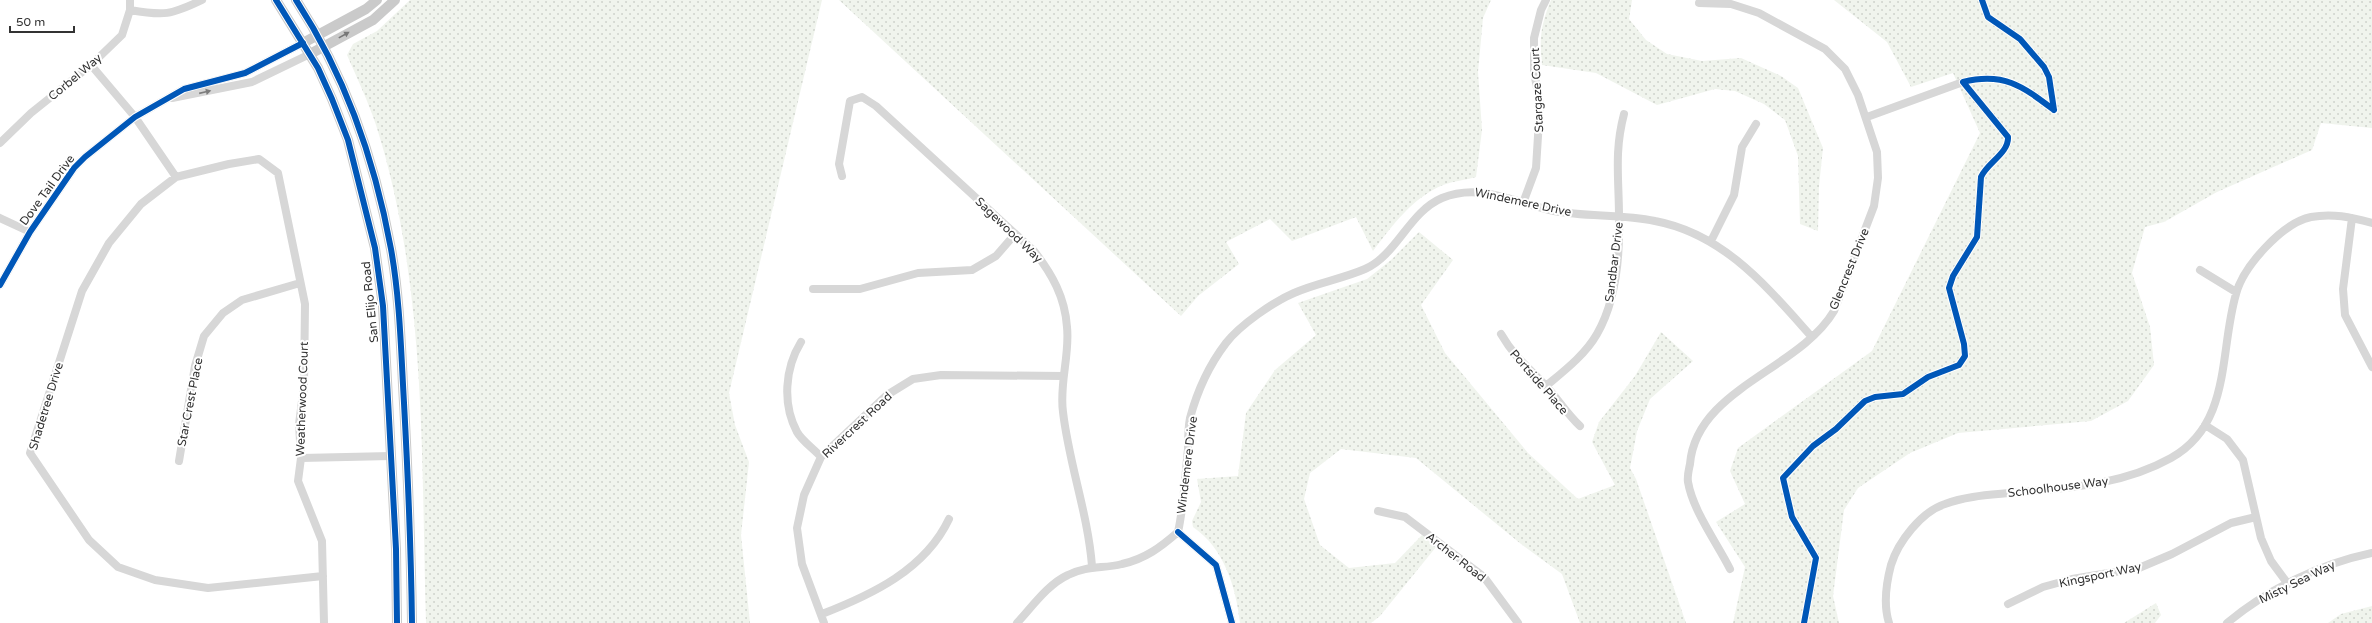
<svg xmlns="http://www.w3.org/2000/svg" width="2372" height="623" font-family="'Varela Round',sans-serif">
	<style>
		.grass { fill: url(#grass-dots) }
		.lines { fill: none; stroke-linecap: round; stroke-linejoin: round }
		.minor { stroke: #d7d7d7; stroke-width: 8 }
		.major { stroke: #cacaca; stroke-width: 10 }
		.cycleway-casing { stroke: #fff; stroke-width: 8 }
		.cycleway { stroke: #0057b8; stroke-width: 6 }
		.oneway { fill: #777 }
		.oneway2 { fill: #7d7d7d }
		.labels { text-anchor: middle; stroke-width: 4; stroke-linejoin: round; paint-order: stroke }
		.street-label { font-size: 12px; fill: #333; stroke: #fff }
	</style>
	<defs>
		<pattern id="grass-dots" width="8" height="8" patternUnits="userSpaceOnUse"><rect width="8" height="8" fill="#f0f4ed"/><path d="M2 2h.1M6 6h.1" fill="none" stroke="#ced2cc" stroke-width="1.8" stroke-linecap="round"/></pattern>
	</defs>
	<rect width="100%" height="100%" fill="#fff"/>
	<path class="grass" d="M410,0H822L729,393L735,425L749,462L741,535L750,623H426C421,456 427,285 376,125C368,101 357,78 347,55L353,44L377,31Z
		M839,0H1491L1483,18L1478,72L1482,130L1476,177C1466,180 1453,181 1443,185C1412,198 1393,225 1373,251L1356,217L1292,241L1270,219L1226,242L1239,264L1198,296L1181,316Z
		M1551,0H1632L1629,19L1646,40L1667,54L1702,61L1741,58L1781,76L1798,88L1823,148L1819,186L1818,231L1800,224L1798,156L1785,120L1764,104L1735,91L1715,89L1657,105L1596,73L1542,65C1539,39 1541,24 1551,0Z
		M1834,0H2372V128L2321,123L2312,150L2217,192L2164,222L2145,227L2132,273L2150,327L2154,365L2128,401L2091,421L1958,433L1910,453L1858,488L1844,510L1833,596L1839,623H1733L1745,567L1716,522L1745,504L1730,471L1738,448L1872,351L1980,133L1953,73L1911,87L1887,42Z
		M1419,232L1453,260L1421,305L1445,353L1528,453L1578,499L1615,485L1592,442L1599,422L1635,376L1661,332L1693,361L1650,399L1637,431L1630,468L1636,479L1686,623H1580L1562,574L1521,544L1416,458L1341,449L1310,473L1304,499L1320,545L1349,568L1395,563L1422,535L1436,547L1380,616L1371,623H1240C1236,587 1224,548 1193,527L1192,521L1201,502L1197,479L1238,476L1246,413L1275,370L1316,335L1298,303L1367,279L1391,260Z
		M2156,603L2161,615L2155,623H2124Z
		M2372,606V623H2328L2341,614Z"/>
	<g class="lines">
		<path class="minor" d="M1699,3L1731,4L1759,13L1825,49L1845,69L1858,95L1877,152L1878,178L1874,206L1834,311C1799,370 1696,389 1690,464C1689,469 1687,476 1688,482C1693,511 1717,543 1730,569
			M130,10C164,16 171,15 202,0
			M91,65L135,117L176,177
			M172,98L252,82L310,54
			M1867,117L1963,82
			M0,143L31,113L91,65L122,35L130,10V0
			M842,176L839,164L850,101L862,97L876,106L1034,251C1052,274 1065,297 1067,327C1070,355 1059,384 1063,412C1069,464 1088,514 1092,566
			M1523,203L1536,168L1540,104L1534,72V38L1541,10L1546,0
			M0,218L30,232
			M2352,218L2343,289L2345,315L2372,367
			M1711,241L1734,195L1742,147L1756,124
			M2200,270L2236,292
			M0,285L30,232L74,168L85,157L135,117L184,89L245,73L303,43
			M813,289H860L918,273L972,270L996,256L1015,234
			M1501,334C1515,358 1528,367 1546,386C1558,399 1567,414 1580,426
			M801,342C785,368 782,404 797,432C802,441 814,449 821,457
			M1546,386C1564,371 1585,355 1597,334C1616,301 1620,255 1619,217C1619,179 1614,152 1624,114
			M2205,425L2227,439L2243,460L2261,538L2271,561L2288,584
			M301,458L391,456
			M179,461L195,366L204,336L223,313L242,300L300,283
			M1378,511L1405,517L1484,577L1518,623
			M1178,532C1184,505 1185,477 1188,449C1188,439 1188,428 1190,418C1197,392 1210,364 1226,343C1240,325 1273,302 1294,293C1316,283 1342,279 1365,269C1397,255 1409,212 1442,198C1480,182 1516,203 1554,211C1587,217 1622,214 1655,221C1724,234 1767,287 1811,336
			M1178,532L1216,565L1232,623
			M323,576L208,588L155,580L118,567L89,540L30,453L82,291L109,243L141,204L176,177L229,164L259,159L278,173L305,304L304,386L299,424L301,458L298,481L322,541L324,623
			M2008,604L2043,587L2072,579L2139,568L2172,554L2231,523L2256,517
			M822,614C871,595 925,570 949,519
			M824,623L802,564L797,528L804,495L821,457L887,395L913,379L941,375L1063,376
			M1017,623C1032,607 1048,584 1068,575C1088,565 1103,569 1122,564C1145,559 1161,547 1178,532
			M1889,623C1883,604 1886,584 1891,565C1898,542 1921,512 1945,504C1966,496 1989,495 2010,493C2065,488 2121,486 2171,458C2232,424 2219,352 2236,294C2243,267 2282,223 2311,217C2332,213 2351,217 2372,223
			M2227,623C2268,589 2320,564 2372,553"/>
		<path class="major" d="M276,0L318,68L332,99L348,140L375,248L383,306L396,549L397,623
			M296,0C345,75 375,161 391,249C400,299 401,352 404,403C408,477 411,550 412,623
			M303,43L366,9L377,0
			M310,54L373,20L395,0"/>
		<g class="cycleway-casing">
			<path id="cycleway" d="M276,0L318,68L332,99L348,140L375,248L383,306L396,549L397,623
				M296,0C345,75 375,161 391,249C400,299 401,352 404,403C408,477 411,550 412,623
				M1982,0L1988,17L2020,39L2044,67L2049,77L2054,110
				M0,285L30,232L74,168L85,157L135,117L184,89L245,73L303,43
				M1178,532L1216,565L1232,623
				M1804,623L1816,558L1792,517L1783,478L1813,446L1836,429L1865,401L1875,397L1903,394L1928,377L1959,365L1965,356L1964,344L1949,288L1953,276L1977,237L1981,177C1987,163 2009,153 2008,137L1963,82C2004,72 2022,86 2054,110"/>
		</g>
		<use href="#cycleway" class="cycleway"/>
	</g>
	<defs><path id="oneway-solid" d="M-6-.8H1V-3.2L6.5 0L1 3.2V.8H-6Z"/></defs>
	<use class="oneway" href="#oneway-solid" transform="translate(344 35) rotate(-29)"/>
	<use class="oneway2" href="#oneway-solid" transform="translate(205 92) rotate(-13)"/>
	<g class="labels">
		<g class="street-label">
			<text transform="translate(75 77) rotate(-40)" y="4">Corbel Way</text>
			<text transform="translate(1537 90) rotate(-93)" y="4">Stargaze Court</text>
			<text transform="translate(47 190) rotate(-54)" y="4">Dove Tail Drive</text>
			<text transform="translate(1523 202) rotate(12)" y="4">Windemere Drive</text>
			<text transform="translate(1009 230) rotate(44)" y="4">Sagewood Way</text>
			<text transform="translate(1614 262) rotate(-83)" y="4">Sandbar Drive</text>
			<text transform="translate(1849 269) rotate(-68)" y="4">Glencrest Drive</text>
			<text transform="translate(370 302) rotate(-96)" y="4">San Elijo Road</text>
			<text transform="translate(1539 382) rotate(49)" y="4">Portside Place</text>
			<text transform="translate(302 399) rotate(-88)" y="4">Weatherwood Court</text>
			<text transform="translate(190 402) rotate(-79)" y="4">Star Crest Place</text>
			<text transform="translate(46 406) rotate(-73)" y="4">Shadetree Drive</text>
			<text transform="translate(857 425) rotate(-43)" y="4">Rivercrest Road</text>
			<text transform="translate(1187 465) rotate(-83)" y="4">Windemere Drive</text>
			<text transform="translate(2058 487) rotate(-7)" y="4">Schoolhouse Way</text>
			<text transform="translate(1456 557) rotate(38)" y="4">Archer Road</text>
			<text transform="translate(2100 575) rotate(-12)" y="4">Kingsport Way</text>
			<text transform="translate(2297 582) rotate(-26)" y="4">Misty Sea Way</text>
		</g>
	</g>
	<path d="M10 26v6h64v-6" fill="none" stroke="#333333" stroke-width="2"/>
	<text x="16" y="26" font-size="12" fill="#333333" stroke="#ffffff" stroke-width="3" paint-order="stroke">50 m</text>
</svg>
